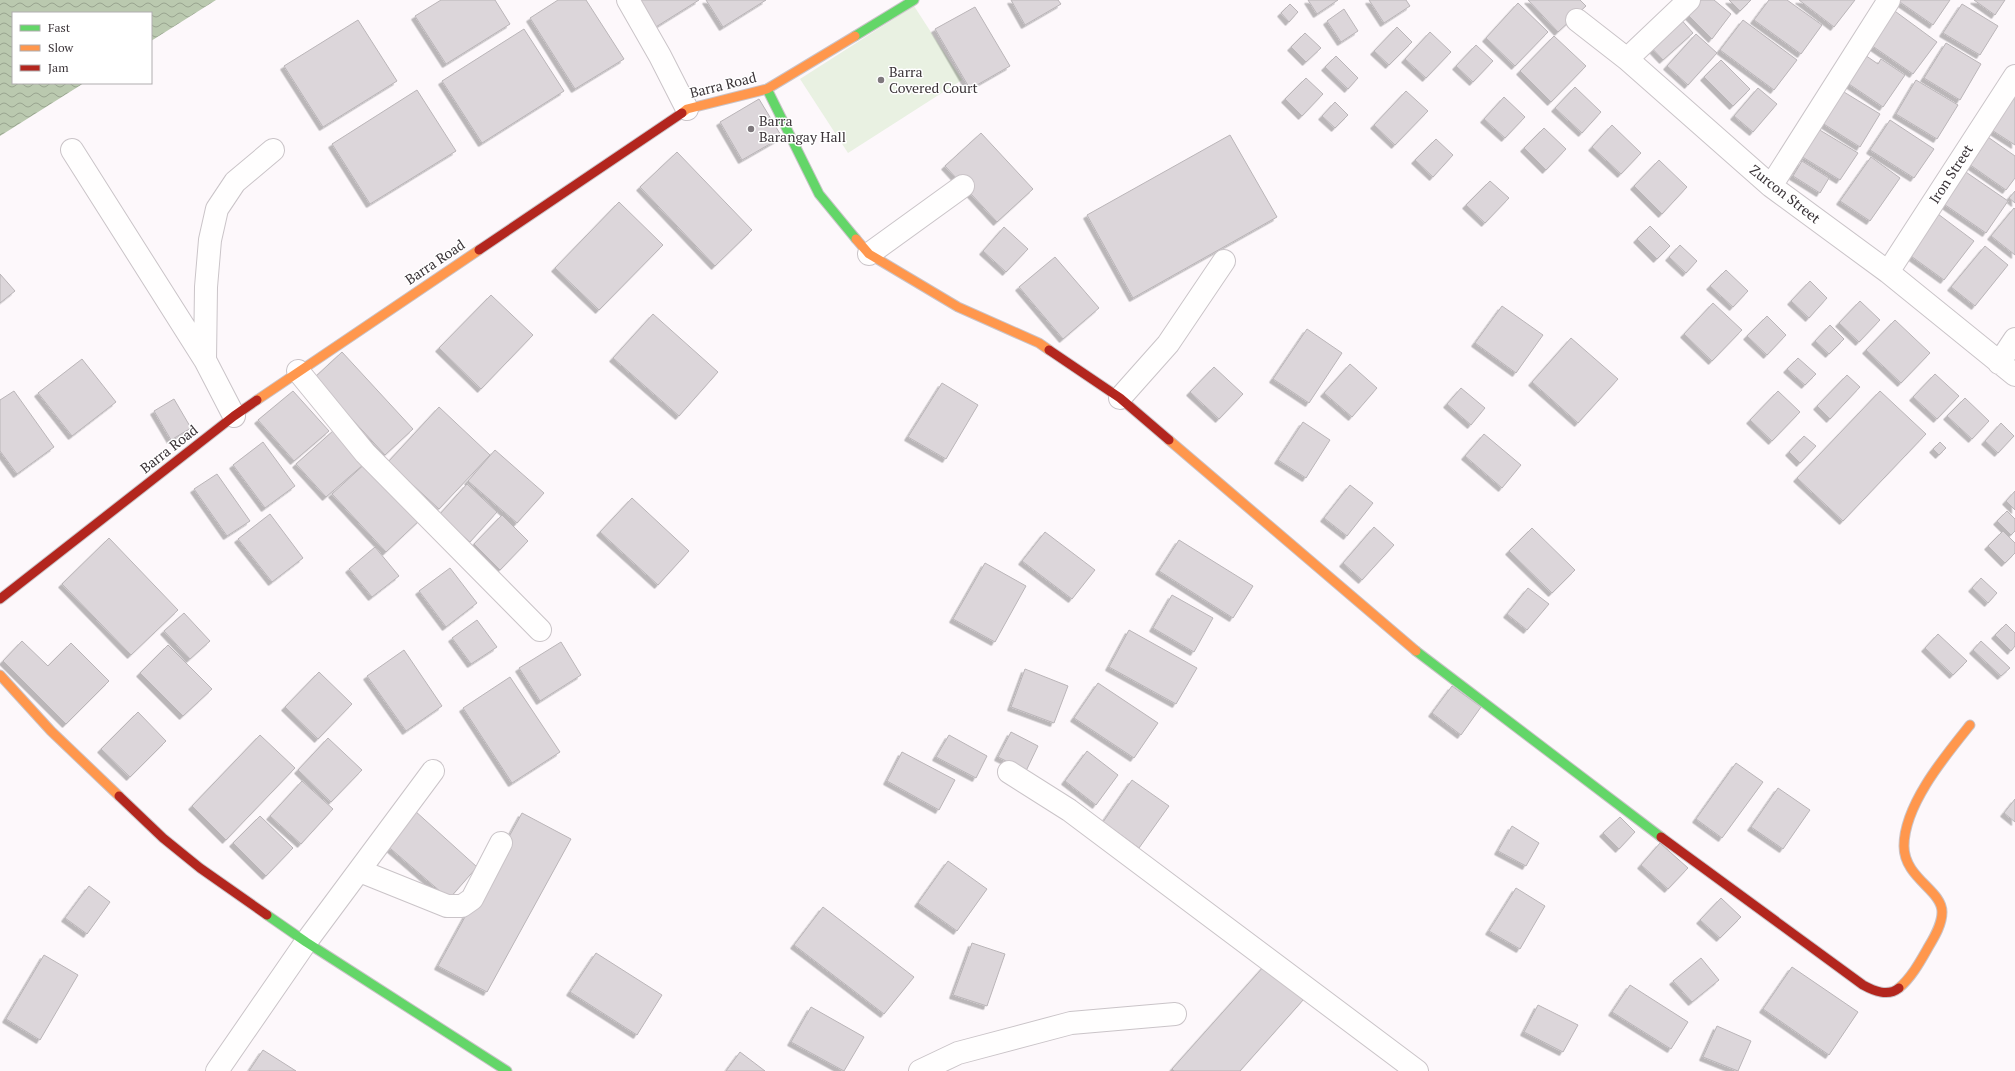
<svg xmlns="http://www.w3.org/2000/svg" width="2015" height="1071" font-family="'PT Serif',serif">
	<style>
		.garden { fill: #e9f1e2 }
		.water { fill: url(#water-waves) }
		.building { fill: #dcd6da; stroke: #bab5b8; filter: url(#shadow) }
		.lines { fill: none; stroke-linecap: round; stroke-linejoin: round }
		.street-casing { stroke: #cac4c8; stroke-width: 24 }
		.fast-casing { stroke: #cac4c8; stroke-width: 11 }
		.slow-casing { stroke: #cac4c8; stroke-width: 11 }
		.jam-casing { stroke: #cac4c8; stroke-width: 11 }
		.street { stroke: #fffefe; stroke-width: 22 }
		.fast { stroke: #63d668; stroke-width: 9 }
		.slow { stroke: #ff974d; stroke-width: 9 }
		.jam { stroke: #b3261e; stroke-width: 9 }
		.poi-dot { fill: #7e787c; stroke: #fff; stroke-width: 1.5 }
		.labels { text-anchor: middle; stroke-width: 3; stroke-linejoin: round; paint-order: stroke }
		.poi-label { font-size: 14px; fill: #3a3337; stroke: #fff; text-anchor: start }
		.street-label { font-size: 14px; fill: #3a3337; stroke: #fff }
	</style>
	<defs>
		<pattern id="water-waves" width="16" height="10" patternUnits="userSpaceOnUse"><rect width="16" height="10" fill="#bac9af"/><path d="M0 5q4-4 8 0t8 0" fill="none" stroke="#98a48f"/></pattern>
		<filter id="shadow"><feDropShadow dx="-3.5" dy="3.5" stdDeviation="0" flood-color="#0004"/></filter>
	</defs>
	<rect width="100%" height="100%" fill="#fdf8fb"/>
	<path class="garden" d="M914,6L962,80L848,153L800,79Z"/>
	<path class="water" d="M0,0H216L151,41V13H13V83H84L0,136Z"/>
	<path class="building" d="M441,0H495L510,24L446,64L415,16Z
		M558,0H586L624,59L575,89L530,18Z
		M632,0H699L651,30Z
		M706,0H766L723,27Z
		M1011,0H1058L1061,4L1025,25Z
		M1308,0H1338L1317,14Z
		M1369,0H1406L1410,6L1384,23Z
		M1528,0H1580L1586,6L1558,32Z
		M1701,0H1714L1731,14L1712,39L1688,15Z
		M1729,0H1751L1740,11Z
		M1769,0H1787L1822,25L1801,54L1754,20Z
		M1799,0H1855L1834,27Z
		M1897,0H1950L1933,25Z
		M1974,0H2005L1995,15Z
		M1518,3L1548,32L1515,66L1486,38Z
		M1290,4L1298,12L1289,22L1281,13Z
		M1962,4L1998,26L1980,55L1943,33Z
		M975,7L1010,66L970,89L935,29Z
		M1344,9L1358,31L1341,42L1327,21Z
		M1892,9L1937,42L1913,74L1868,43Z
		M1678,16L1693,33L1663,60L1647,43Z
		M358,20L397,81L323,127L284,66Z
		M1743,20L1797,60L1774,90L1720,50Z
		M1397,27L1412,42L1389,65L1374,51Z
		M524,29L564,91L482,143L442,81Z
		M1430,32L1451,52L1426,78L1405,59Z
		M1305,33L1321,48L1306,62L1291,47Z
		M1696,34L1717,53L1688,85L1667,66Z
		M1554,36L1586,66L1551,102L1520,71Z
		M1946,43L1981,64L1960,100L1924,78Z
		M1476,45L1493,61L1473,82L1456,66Z
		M1862,53L1878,64L1881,59L1905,75L1883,107L1843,80Z
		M1336,56L1358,78L1348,89L1325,67Z
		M1721,60L1750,89L1733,106L1704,77Z
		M1306,78L1323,94L1302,116L1285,99Z
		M1916,80L1958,105L1937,139L1896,114Z
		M1575,87L1601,112L1582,133L1555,108Z
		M1758,88L1777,104L1753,132L1734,116Z
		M1839,89L1880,114L1860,147L1819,121Z
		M417,90L456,151L370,204L332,144Z
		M1406,91L1428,111L1395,145L1374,125Z
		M2015,94V145L1987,127Z
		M1504,97L1525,117L1505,138L1484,119Z
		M759,99L782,137L742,160L720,122Z
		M1335,102L1348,115L1335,128L1322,116Z
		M1890,120L1934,149L1914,178L1870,150Z
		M1612,125L1641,153L1621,174L1592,147Z
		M1813,126L1858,153L1840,180L1796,153Z
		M1544,128L1566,149L1546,170L1524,148Z
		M981,133L1033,189L997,222L945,166Z
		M1230,135L1277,217L1133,298L1087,215Z
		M1985,135L2015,156V178L2006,190L1966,162Z
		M1436,139L1453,155L1433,177L1415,160Z
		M677,152L752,230L715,266L640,187Z
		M1871,157L1900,178L1870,221L1840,201Z
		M1659,160L1687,187L1662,214L1634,186Z
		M1802,161L1829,178L1820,193L1793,176Z
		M1960,168L2008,201L1986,233L1938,200Z
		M1490,181L1509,198L1485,223L1466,205Z
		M2015,191V203L2009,198Z
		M619,202L663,245L599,310L555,268Z
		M2014,208L2015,209V255L1991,236Z
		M1934,211L1974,241L1944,280L1904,251Z
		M1650,226L1670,246L1657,259L1637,239Z
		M1004,227L1028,249L1006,272L983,251Z
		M1680,245L1697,261L1686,273L1669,257Z
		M1985,246L2008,265L1975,306L1951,287Z
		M1055,257L1099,308L1063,339L1019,287Z
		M1726,270L1748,291L1733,307L1710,286Z
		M0,274L15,291L0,303Z
		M1810,281L1827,298L1809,318L1791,301Z
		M491,295L533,335L481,389L439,348Z
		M1860,301L1880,320L1859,342L1839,323Z
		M1713,303L1742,330L1712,361L1684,334Z
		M1502,306L1543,335L1516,373L1475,343Z
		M653,314L718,372L679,416L613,358Z
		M1767,316L1786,335L1767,355L1747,336Z
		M1895,320L1930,353L1901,383L1866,350Z
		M1830,325L1844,339L1829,354L1815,341Z
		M1307,329L1342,353L1309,403L1273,379Z
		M1571,338L1618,379L1578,423L1532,382Z
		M342,352L413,429L385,455L314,378Z
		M1798,358L1816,374L1805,385L1787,369Z
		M82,359L116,402L72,436L38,393Z
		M1350,364L1377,388L1352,417L1324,393Z
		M1214,367L1243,394L1219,419L1190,392Z
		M1935,374L1959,396L1937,419L1913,397Z
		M1847,375L1860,387L1830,419L1817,406Z
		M942,383L978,405L946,459L908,437Z
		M1461,388L1485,408L1471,425L1447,404Z
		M14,391L54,447L17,474L0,451V400Z
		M293,391L329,431L294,461L258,420Z
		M1778,391L1800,412L1772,441L1750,420Z
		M1880,391L1926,434L1843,521L1797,478Z
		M1965,398L1989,421L1972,439L1947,416Z
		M174,399L191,428L171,440L154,411Z
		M439,407L490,455L439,509L388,462Z
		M1303,422L1330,440L1306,478L1278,460Z
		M2001,423L2014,436L1998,453L1985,441Z
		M334,430L364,464L326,497L296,464Z
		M1484,434L1521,465L1502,488L1465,456Z
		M1804,436L1816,446L1800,463L1789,452Z
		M263,442L295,486L265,508L233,465Z
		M1940,442L1946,448L1939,455L1933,449Z
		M495,450L544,493L517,523L468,481Z
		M368,461L422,518L386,552L332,494Z
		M217,474L250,521L227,536L194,489Z
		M467,484L497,512L470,542L439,515Z
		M1350,485L1373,503L1347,536L1324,518Z
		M2015,491V510L2006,501Z
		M632,498L689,551L658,585L600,532Z
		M2007,511L2015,519V531L2011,535L1997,521Z
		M270,514L303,558L272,582L238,539Z
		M502,515L528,541L500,570L474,544Z
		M1374,527L1394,545L1362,580L1343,563Z
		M1532,528L1575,570L1552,593L1509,551Z
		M2003,531L2015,543V553L2005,563L1988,546Z
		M1045,532L1095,570L1072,599L1022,561Z
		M109,538L178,610L131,655L62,584Z
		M1179,540L1253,586L1233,618L1159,571Z
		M375,547L399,576L372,597L349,569Z
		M985,563L1026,586L995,642L953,619Z
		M450,568L477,603L446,627L419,591Z
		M1981,578L1997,593L1988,603L1972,588Z
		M1528,588L1549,604L1527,630L1507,614Z
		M1172,595L1213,618L1194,652L1153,628Z
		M184,613L210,641L190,659L164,631Z
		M477,620L497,647L471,664L452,638Z
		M2006,624L2015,633V646L2011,651L1995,635Z
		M1129,630L1197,668L1176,704L1109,667Z
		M1938,634L1967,661L1953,675L1925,648Z
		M22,641L48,666L71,643L109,681L66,724L3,661Z
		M1981,641L2010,668L2001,676L1973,650Z
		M561,642L581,675L540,701L519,668Z
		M168,645L212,689L183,716L140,673Z
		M404,650L442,706L406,731L367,676Z
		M1025,669L1068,686L1054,723L1011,707Z
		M319,672L352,704L318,739L285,707Z
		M510,677L560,752L512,783L463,708Z
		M1098,683L1158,723L1134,758L1074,718Z
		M1452,686L1481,707L1461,735L1432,713Z
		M138,712L166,741L130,777L101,749Z
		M1011,732L1038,746L1026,771L998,757Z
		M260,735L295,768L226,840L192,806Z
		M949,735L987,756L976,778L936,757Z
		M328,738L362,770L331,802L298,770Z
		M1087,751L1118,775L1096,805L1065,781Z
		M902,752L955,780L939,810L887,781Z
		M1736,763L1763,782L1722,838L1696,819Z
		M1132,780L1169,806L1139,848L1103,822Z
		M302,781L333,809L301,844L270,816Z
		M1778,788L1810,810L1783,849L1751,827Z
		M2015,799V822L2004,813Z
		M414,810L477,867L449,899L384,843Z
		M522,813L571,839L487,992L438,966Z
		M260,816L293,848L266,876L233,843Z
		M1620,817L1635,832L1619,849L1603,833Z
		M1512,826L1539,843L1526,866L1498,851Z
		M1660,843L1688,868L1668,889L1641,865Z
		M948,861L987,889L957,931L918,903Z
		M89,886L110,902L87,934L65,918Z
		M1516,888L1545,906L1520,949L1489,931Z
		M1721,898L1741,917L1720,938L1700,920Z
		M823,907L914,977L884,1014L794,945Z
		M972,943L1005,954L987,1006L953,995Z
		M596,953L662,995L637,1035L570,992Z
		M44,955L78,975L40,1040L6,1019Z
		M1701,958L1719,980L1692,1002L1673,981Z
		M1265,965L1304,999L1240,1071H1174L1172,1069Z
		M1792,967L1858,1012L1829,1055L1763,1009Z
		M1630,985L1688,1022L1671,1049L1612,1012Z
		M1538,1005L1578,1025L1563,1052L1524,1032Z
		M811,1007L864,1037L844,1071L791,1042Z
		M1717,1026L1751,1041L1738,1071L1703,1057Z
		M263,1050L296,1071H249Z
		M740,1052L765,1071H726Z"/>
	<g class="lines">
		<g class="street-casing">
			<path id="street" d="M628,0L660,56L687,109
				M1577,20L1627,59L1771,186L1888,272L2015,375
				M1627,59L1689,0
				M72,150L205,360L234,416
				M1771,186L1889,0
				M869,254L963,186
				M1888,272L2015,76
				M205,360L206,287L210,240L217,209L235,182L273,150
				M1999,363L2015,339
				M298,371L365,453L540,630
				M1120,398L1168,344L1224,261
				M1009,772L1069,810L1417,1071
				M360,871L447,906H462L472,899L501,843
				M217,1071L306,942L433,771
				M920,1071L958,1053L1071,1023L1175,1014"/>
		</g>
		<g class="fast-casing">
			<path id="fast" d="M855,36L914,0
				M767,89L819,194L856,239
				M1416,651L1661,837
				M267,915L306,942L507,1071"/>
		</g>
		<g class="slow-casing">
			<path id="slow" d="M682,113L687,109L767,89L855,36
				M856,239L869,254L958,307L1039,343L1049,350
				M257,400L479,250
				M1169,440L1416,651
				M0,675L51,731L119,796
				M1899,988C1912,977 1921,960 1929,946C1935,936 1942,924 1942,912C1942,890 1904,878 1904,846C1904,805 1945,756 1970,725"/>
		</g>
		<g class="jam-casing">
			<path id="jam" d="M479,250L682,113
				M1049,350L1120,398L1169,440
				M0,599L234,416L257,400
				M119,796L163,838L200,868L267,915
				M1661,837L1863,985C1874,991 1888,997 1899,988"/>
		</g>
		<use href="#street" class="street"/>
		<use href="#fast" class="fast"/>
		<use href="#slow" class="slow"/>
		<use href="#jam" class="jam"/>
	</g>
	<g class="poi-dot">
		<circle cx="881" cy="80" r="4"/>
		<circle cx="751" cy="129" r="4"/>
	</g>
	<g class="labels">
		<g class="poi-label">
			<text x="889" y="77">Barra<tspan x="889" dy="16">Covered Court</tspan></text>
			<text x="759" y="126">Barra<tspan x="759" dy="16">Barangay Hall</tspan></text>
		</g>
		<g class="street-label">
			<text transform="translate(723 85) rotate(-14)" y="5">Barra Road</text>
			<text transform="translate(1951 174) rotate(-57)" y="5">Iron Street</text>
			<text transform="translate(1785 194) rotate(38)" y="5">Zurcon Street</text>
			<text transform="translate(435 262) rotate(-34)" y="5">Barra Road</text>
			<text transform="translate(169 449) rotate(-38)" y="5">Barra Road</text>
		</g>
	</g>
	<rect x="12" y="12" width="140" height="72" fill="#ffffff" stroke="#b0adaf"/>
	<rect x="20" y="25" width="20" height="6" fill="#63d668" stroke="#b0adaf"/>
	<text x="48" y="32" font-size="12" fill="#3a3337">Fast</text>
	<rect x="20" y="45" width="20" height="6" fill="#ff974d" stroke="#b0adaf"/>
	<text x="48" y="52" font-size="12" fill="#3a3337">Slow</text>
	<rect x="20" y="65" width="20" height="6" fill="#b3261e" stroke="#b0adaf"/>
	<text x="48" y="72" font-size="12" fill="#3a3337">Jam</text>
</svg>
